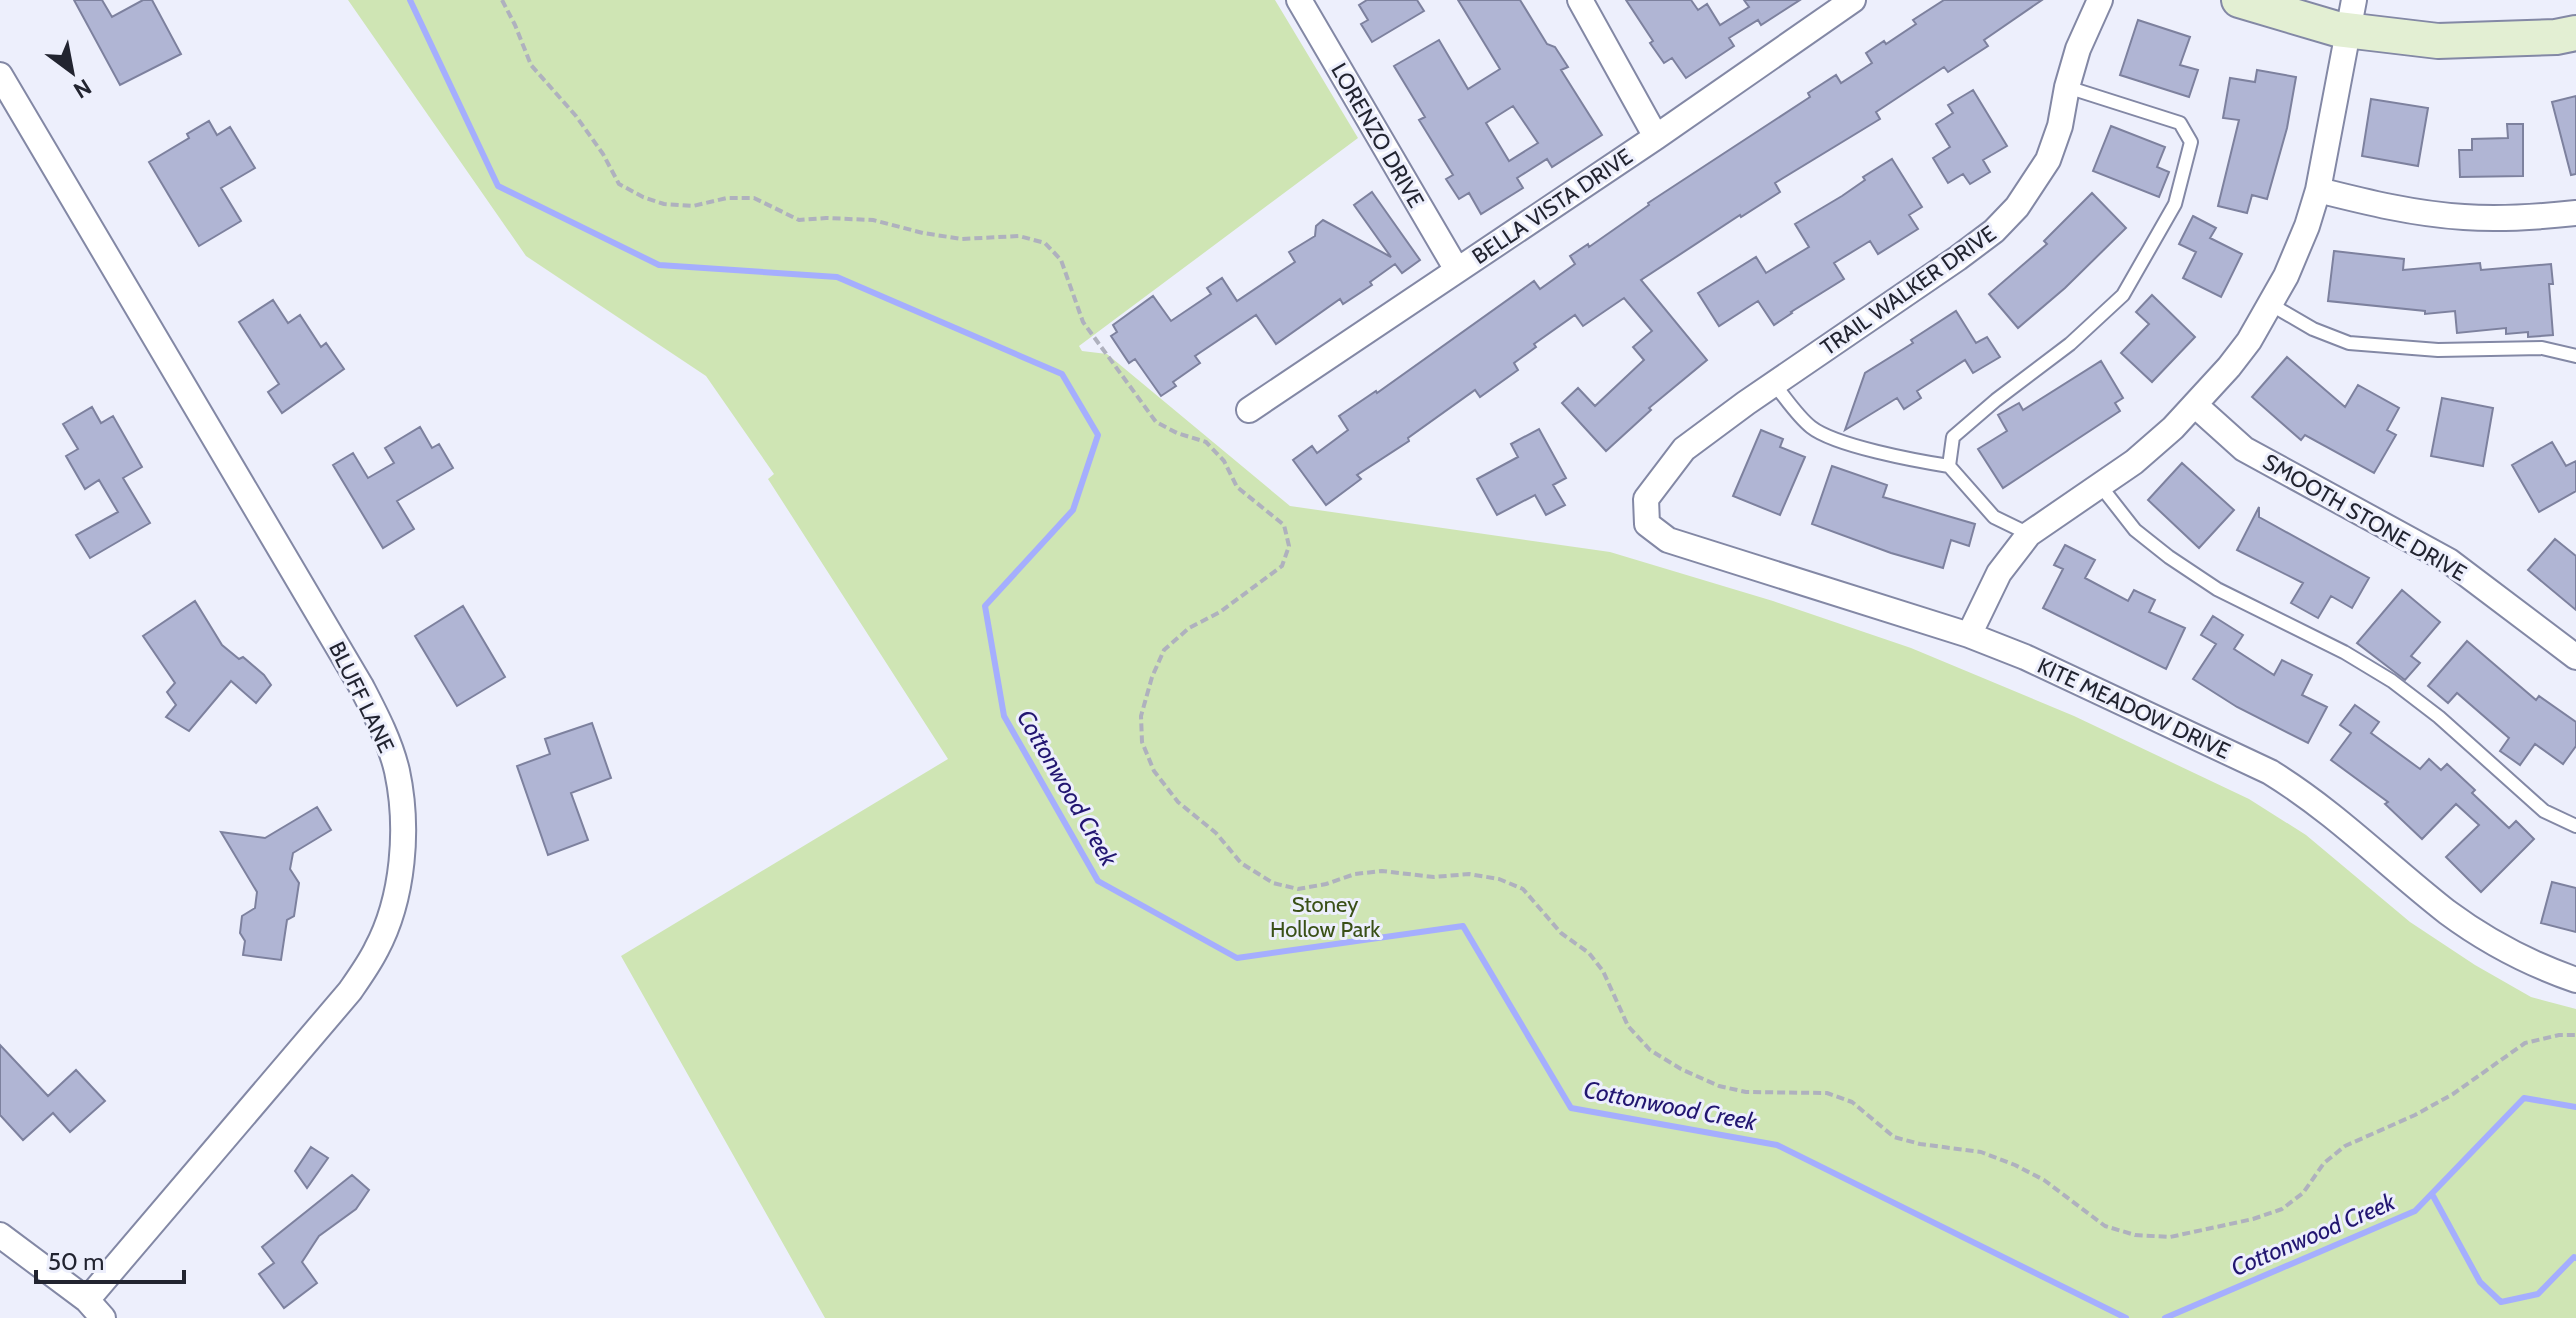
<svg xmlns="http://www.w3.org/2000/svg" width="2576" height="1318" font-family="Cabin,sans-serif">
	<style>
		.green { fill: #cfe5b4 }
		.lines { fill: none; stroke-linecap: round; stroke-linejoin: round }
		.stream { stroke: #a5aefe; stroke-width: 6 }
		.building { fill: #b0b5d4; stroke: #7d819e; stroke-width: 2; fill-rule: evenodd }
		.service-casing { stroke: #8388a5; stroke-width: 16 }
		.minor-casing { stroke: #8388a5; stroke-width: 28 }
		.secondary-casing { stroke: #8388a5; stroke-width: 38 }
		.path { stroke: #afb1be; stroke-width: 4; stroke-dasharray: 8 4; stroke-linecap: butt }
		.service { stroke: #fff; stroke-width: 12 }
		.minor { stroke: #fff; stroke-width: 24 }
		.secondary { stroke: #e3efd3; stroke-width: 34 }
		.labels { text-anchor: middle; stroke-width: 6; stroke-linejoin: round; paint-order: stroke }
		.street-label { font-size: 22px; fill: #222430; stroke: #edeffc }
		.park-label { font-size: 22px; fill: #3a5017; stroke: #edeffc }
		.water-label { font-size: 24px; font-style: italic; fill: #221671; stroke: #edeffc }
	</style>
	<rect width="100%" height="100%" fill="#edeffc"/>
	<path class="green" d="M348,0H1275L1358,138L1079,346L1082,351L1107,354L1290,506L1610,552L1773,601L1911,648L2074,716L2249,799L2306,835L2410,922L2475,965L2531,997L2576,1009V1318H825L621,956L948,759L768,479L774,474L706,376L526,256Z"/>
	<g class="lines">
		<path class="stream" d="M410,0L498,186L659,265L837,277L1062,374L1098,435L1073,510L985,606L1004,716L1098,881L1237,958L1463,926L1571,1108L1777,1145L2126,1318
			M2432,1194L2480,1282L2501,1302L2538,1294L2574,1257L2576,1258
			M2165,1318L2415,1211L2524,1098L2576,1107"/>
	</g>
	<path class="building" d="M74,0H102L112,17L143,0H152L181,54L120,85Z
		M1367,0H1417L1424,11L1372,42L1361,24L1368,20L1359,5Z
		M1458,0H1520L1547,44L1555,47L1568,67L1561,70L1602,135L1552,167L1547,159L1517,178L1523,188L1481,214L1469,193L1459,199L1446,179L1453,175L1419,120L1425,117L1394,66L1439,40L1468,89L1500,69ZM1513,106L1538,143L1509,161L1486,123Z
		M1626,0H1691L1698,10L1707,4L1720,25L1749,7L1744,0H1800L1761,25L1758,20L1729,38L1734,46L1686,78L1672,58L1664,63L1650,43L1653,41Z
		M1944,0H2042L1984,40L1988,46L1948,72L1944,67L1876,112L1880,119L1775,183L1780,192L1741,217L1740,215L1641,280L1707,360L1649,408L1651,410L1606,451L1562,403L1578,388L1595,406L1644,360L1633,347L1652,331L1624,298L1583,326L1575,315L1534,344L1536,347L1514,363L1518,370L1480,397L1475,390L1408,438L1409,441L1357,475L1361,479L1326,505L1293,460L1312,446L1317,453L1348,430L1339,416L1376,391L1377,393L1534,281L1540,289L1575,264L1570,256L1588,244L1589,247L1649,205L1648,203L1810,97L1808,93L1836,75L1841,83L1872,63L1866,53L1884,41L1886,44L1916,24L1913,20Z
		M2138,20L2190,37L2180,65L2198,70L2189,97L2120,75Z
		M2257,70L2296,77L2287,128L2267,199L2252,195L2247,213L2218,206L2239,120L2223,118L2230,78L2255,82Z
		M1973,90L2007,146L1983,160L1990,172L1970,184L1963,174L1948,183L1933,158L1950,147L1936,124L1953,113L1948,105Z
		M2576,96V174L2571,175L2552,102Z
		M2371,99L2428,108L2418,166L2362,156Z
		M209,121L217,135L230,127L255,168L221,188L241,221L199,246L149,162L189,138L187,134Z
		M2507,124H2523V176L2460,177L2459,150H2472V139L2508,138Z
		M2111,126L2165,147L2157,167L2169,172L2159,197L2093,171Z
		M1892,159L1922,207L1909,215L1918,229L1878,254L1870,241L1834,263L1844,279L1791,312L1792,313L1774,325L1758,301L1719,326L1698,293L1756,257L1766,273L1809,247L1795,224L1842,196L1865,180L1863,177Z
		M1372,192L1420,260L1402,273L1395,264L1370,282L1372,285L1343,304L1340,299L1276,344L1256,315L1195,356L1200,363L1173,382L1176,386L1161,396L1135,359L1129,363L1111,336L1117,332L1113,325L1153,296L1171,321L1211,294L1207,288L1222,278L1237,301L1295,262L1289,252L1315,236L1316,226L1323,220L1391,257L1354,205Z
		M2092,193L2126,228L2065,288L2018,328L1989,294L2047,244L2044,241Z
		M2193,216L2216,228L2210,238L2242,254L2221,297L2183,278L2196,252L2179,244Z
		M2334,251L2404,259L2403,270L2480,263L2481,270L2551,264L2553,284H2549L2553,335L2528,337V332L2506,334V328L2457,333L2455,311L2425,314V311L2328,301Z
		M2152,295L2195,337L2152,382L2121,353L2149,324L2136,312Z
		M273,300L288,323L300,315L321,347L326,343L344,369L282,413L268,392L279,384L239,322Z
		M1956,311L1976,343L1987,337L2000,357L1973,373L1965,360L1917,391L1921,398L1904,409L1897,398L1845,430L1865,373L1913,343L1911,340Z
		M2287,357L2345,407L2358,385L2399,408L2387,430L2396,435L2374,473L2305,435L2301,440L2252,397Z
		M2101,361L2123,398L2115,403L2120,411L2003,488L1978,449L2007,431L1998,415L2019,403L2023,410Z
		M2442,398L2493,408L2483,466L2431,456Z
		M92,407L101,423L113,416L142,467L123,478L150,523L90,558L76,535L118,512L99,480L85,489L66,456L78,449L63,424Z
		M420,427L432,448L439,444L453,468L397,501L414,529L383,548L333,465L353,453L368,478L394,463L385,448Z
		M1539,429L1566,478L1553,485L1565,505L1546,515L1535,495L1497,515L1477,479L1518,457L1511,444Z
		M1761,430L1783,439L1780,447L1805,457L1780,515L1733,496Z
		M2552,442L2566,466L2576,461V491L2539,512L2512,465Z
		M2182,463L2234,510L2199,548L2148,500Z
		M1832,466L1887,485L1883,497L1975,524L1969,546L1951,540L1943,568L1891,553L1812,524Z
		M2259,507V517L2369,578L2352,608L2331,596L2318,618L2291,603L2303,583L2237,550Z
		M2555,539L2576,556V610L2528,570Z
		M2065,545L2095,560L2085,578L2128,601L2134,590L2155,600L2149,612L2185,628L2166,669L2043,608L2063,569L2054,565Z
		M2402,590L2440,622L2411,656L2420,663L2405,680L2357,643Z
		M195,601L222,645L239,659L243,657L264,675L271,685L256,703L231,681L189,731L166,717L176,705L167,692L175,683L143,636Z
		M463,606L505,677L457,706L415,636Z
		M2213,616L2243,635L2234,649L2274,675L2282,660L2312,675L2302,695L2327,707L2308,743L2237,707L2193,679L2216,644L2201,635Z
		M2467,641L2536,700L2539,696L2576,722V746L2563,764L2535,744L2520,765L2500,751L2509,738L2457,693L2448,703L2428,686Z
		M2355,705L2379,722L2371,733L2420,769L2429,759L2441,770L2447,764L2475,790L2472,793L2509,828L2516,821L2534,839L2481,892L2446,857L2479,825L2456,804L2422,839L2385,804L2388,802L2331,760L2351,733L2340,725Z
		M592,723L611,778L571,793L588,840L548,855L517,766L550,754L545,739Z
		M317,807L331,830L293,853L290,869L299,883L294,916L287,920L281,960L243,955L245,941L240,933L242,916L255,908L257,892L221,832L265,838Z
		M2552,882L2576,888V932L2541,923Z
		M0,1045L48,1096L76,1070L105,1101L70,1132L53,1113L23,1140L0,1115Z
		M311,1147L328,1158L307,1188L295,1171Z
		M352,1175L369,1190L356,1209L319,1236L302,1262L317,1283L284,1308L259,1274L274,1263L262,1247Z"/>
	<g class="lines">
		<g class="service-casing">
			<path id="service" d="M2270,304L2313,329L2349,343L2438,350L2542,348L2576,356
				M1774,384C1785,397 1797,416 1811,427C1835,446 1917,461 1949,466
				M2099,484L2135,530L2169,557L2217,589L2344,652L2392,681L2439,717L2544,811L2576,826
				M2029,534L1994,517L1949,466L1953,437L1996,400L2070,344L2123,295L2175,204L2191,142L2180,123L2067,87"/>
		</g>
		<g class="minor-casing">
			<path id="minor" d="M1299,0L1457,270
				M1580,0L1656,137
				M2100,0L2078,49L2067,87L2060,126L2048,160L2017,207L1994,231L1958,258L1746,403L1684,449L1646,499L1647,524L1668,540L1969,635L2025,657L2270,772C2335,812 2387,865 2447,912C2486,941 2530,964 2576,980
				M0,75L361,686C375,713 390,741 397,771C409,827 404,898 376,950C369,964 359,978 350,991L87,1300
				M2318,190C2366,202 2414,214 2464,217C2501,220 2539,217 2576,213
				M2195,405L2244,449L2449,561L2576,657
				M1249,410L1656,137L1853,0
				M1969,635L1999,573L2029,534L2134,462L2173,428L2229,367L2249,341L2286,276L2307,226L2318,190L2354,0
				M0,1235L87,1300L103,1318"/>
		</g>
		<g class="secondary-casing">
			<path id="secondary" d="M2239,0L2337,29L2438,41L2556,37L2576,33"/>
		</g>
		<path class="path" d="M502,0L515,25L531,65L576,116L603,154L619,184L643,197L664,204L693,206L727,198H754L799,220L826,218L873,220L923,233L962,239L1019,236L1045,243L1061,260L1083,322L1156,422L1177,433L1206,442L1224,461L1237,487L1284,525L1289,546L1282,566L1220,612L1189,628L1164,650L1152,677L1141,716L1142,742L1154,771L1178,802L1216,833L1241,863L1273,883L1298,889L1326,884L1355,874L1382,871L1434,877L1469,874L1499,879L1523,889L1561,933L1589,953L1603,971L1628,1026L1650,1050L1681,1069L1719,1086L1746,1092L1827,1093L1852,1102L1894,1137L1920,1144L1981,1152L2015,1165L2044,1180L2105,1226L2135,1235L2170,1237L2253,1219L2282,1209L2303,1193L2324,1163L2345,1146L2415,1115L2453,1094L2525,1043L2559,1035H2576"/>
		<use href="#service" class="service"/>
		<use href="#minor" class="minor"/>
		<use href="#secondary" class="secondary"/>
	</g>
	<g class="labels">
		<g class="street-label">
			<text transform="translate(1378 135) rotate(60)" y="8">LORENZO DRIVE</text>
			<text transform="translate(1552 206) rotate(-34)" y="8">BELLA VISTA DRIVE</text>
			<text transform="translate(1908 290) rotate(-35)" y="8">TRAIL WALKER DRIVE</text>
			<text transform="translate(2365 517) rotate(30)" y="8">SMOOTH STONE DRIVE</text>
			<text transform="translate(362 697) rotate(64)" y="8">BLUFF LANE</text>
			<text transform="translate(2134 708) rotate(25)" y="8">KITE MEADOW DRIVE</text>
		</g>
		<g class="park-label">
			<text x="1325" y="912">Stoney<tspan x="1325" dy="25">Hollow Park</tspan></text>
		</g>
		<g class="water-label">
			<text transform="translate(1067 788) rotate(60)" y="8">Cottonwood Creek</text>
			<text transform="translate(1670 1106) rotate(11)" y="8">Cottonwood Creek</text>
			<text transform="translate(2313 1235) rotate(-23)" y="8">Cottonwood Creek</text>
		</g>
	</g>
	<g transform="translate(72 72) rotate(148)" stroke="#edeffc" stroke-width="6" paint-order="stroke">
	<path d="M0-6L14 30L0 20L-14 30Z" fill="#222430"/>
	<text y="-12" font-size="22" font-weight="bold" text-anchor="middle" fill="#222430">N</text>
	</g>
	<path d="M36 1270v12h148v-12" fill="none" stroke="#222430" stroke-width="4"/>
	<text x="48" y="1270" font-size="24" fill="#222430" stroke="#edeffc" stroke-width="6" paint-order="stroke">50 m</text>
</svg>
